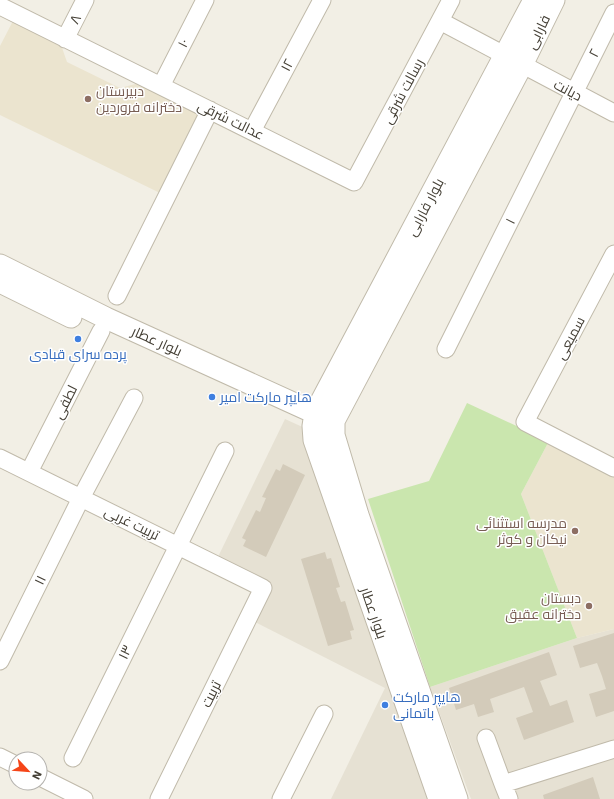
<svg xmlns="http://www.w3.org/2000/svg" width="614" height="799" font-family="'IBM Plex Sans',Cairo,sans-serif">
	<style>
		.residential { fill: #e6e1d3 }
		.education { fill: #ebe4cf }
		.green { fill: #cae6ae }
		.building { fill: #d3cbba }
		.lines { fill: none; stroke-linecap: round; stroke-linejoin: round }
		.minor-casing { stroke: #c0baaa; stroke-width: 19 }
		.tertiary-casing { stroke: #c0baaa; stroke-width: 23 }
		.minor { stroke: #fff; stroke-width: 17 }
		.tertiary { stroke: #fff; stroke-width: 21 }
		.education-dot { fill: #8d6e63; stroke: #fff; stroke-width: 1.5 }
		.shop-dot { fill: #3f7fe0; stroke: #fff; stroke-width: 1.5 }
		.labels { text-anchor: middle; stroke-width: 3; stroke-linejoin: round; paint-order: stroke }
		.street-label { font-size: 14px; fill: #443f35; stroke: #fff }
		.education-label { font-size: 14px; fill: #785e54; stroke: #fff; text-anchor: end }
		.shop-label { font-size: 14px; fill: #366cbe; stroke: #fff; text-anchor: start }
	</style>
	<rect width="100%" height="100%" fill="#f2efe5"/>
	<path class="residential" d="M285,419L309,430L434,799H331L385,688L251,620L266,586L216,561Z
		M614,629V799H471L430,687L577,638Z"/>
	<path class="education" d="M14,19L60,42L67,62L120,88L143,82L200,111L160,193L0,115V46Z
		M549,441L614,474V629L577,638L521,494Z"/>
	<path class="green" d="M467,403L549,441L521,494L577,638L430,687L368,499L429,481Z"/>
	<path class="building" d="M283,464L305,475L266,557L243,546L246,540L242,538L256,510L260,512L266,498L262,497L276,469L280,471Z
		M325,552L327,559L331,558L340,587L336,588L341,602L345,601L354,630L350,631L352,639L328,646L301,559Z
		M614,633V711L596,717L589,694L606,689L602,676L597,663L580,668L573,646Z
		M549,652L557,675L540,681L550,706L567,700L574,722L524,740L516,718L533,712L524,687L490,699L494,712L478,717L474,704L456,710L449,688Z
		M593,777L600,799H544L543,795Z"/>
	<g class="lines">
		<g class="minor-casing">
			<path id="minor" d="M0,6L354,182L451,0
				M440,21L614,113
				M65,39L85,0
				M161,86L205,0
				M252,131L322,0
				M614,254L525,422L614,468
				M117,296L210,110
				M446,349L614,13
				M0,458L263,588L159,799
				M29,472L101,331
				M0,661L81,498L134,398
				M486,738L503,784L614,749
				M0,757L16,765
				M73,758L225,451
				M40,777L84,799
				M503,784L509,799
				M281,799L324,714"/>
		</g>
		<g class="tertiary-casing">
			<path id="tertiary" d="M0,265L106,318L328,419
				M0,282L71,317
				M334,421L522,65L554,0
				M334,421V435L358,515L457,799
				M439,799L314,440L313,426L315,413L534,0"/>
		</g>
		<use href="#minor" class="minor"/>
		<use href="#tertiary" class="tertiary"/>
	</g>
	<g class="education-dot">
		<circle cx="88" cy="99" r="4"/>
		<circle cx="575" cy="531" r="4"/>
		<circle cx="589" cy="606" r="4"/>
	</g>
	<g class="shop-dot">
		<circle cx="78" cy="339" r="4"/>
		<circle cx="212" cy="397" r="4"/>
		<circle cx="385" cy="705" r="4"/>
	</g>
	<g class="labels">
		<g class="street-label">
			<text transform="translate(75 19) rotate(-63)" y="5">۸</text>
			<text transform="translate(538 32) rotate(-64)" y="5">فارابی</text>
			<text transform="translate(183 43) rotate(-63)" y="5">۱۰</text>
			<text transform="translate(594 53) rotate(-63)" y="5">۲</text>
			<text transform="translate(287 65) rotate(-62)" y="5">۱۲</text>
			<text transform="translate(568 90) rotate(28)" y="5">دیانت</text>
			<text transform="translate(403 91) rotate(-62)" y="5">رسالت شرقی</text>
			<text transform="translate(231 120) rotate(26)" y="5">عدالت شرقی</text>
			<text transform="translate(425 207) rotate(-62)" y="5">بلوار فارابی</text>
			<text transform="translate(510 221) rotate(-63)" y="5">۱</text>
			<text transform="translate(570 338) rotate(-62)" y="5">سمیعی</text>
			<text transform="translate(157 341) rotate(24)" y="5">بلوار عطار</text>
			<text transform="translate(65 402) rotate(-63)" y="5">لطفی</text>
			<text transform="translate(132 523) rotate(26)" y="5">تربیت غربی</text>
			<text transform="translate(40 580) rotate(-64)" y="5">۱۱</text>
			<text transform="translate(374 613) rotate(71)" y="5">بلوار عطار</text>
			<text transform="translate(125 652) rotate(-64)" y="5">۱۳</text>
			<text transform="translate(211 694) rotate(-64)" y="5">تربیت</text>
		</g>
		<g class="education-label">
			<text x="96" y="96" text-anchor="start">دبیرستان<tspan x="96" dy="16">دخترانه فروردین</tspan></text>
			<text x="567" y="528">مدرسه استثنائی<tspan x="567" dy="16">نیکان و کوثر</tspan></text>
			<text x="581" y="603">دبستان<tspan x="581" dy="16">دخترانه عقیق</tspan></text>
		</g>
		<g class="shop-label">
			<text x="78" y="359" text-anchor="middle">پرده سرای قبادی</text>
			<text x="220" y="402">هایپر مارکت امیر</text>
			<text x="393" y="702">هایپر مارکت<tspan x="393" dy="16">باتمانی</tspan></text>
		</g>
	</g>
	<g transform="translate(28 771) rotate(116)"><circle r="19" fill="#ffffff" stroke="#b4b2ae"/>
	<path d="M0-3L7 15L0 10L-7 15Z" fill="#f54518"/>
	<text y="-6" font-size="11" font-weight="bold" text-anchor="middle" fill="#443f35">N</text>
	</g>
</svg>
